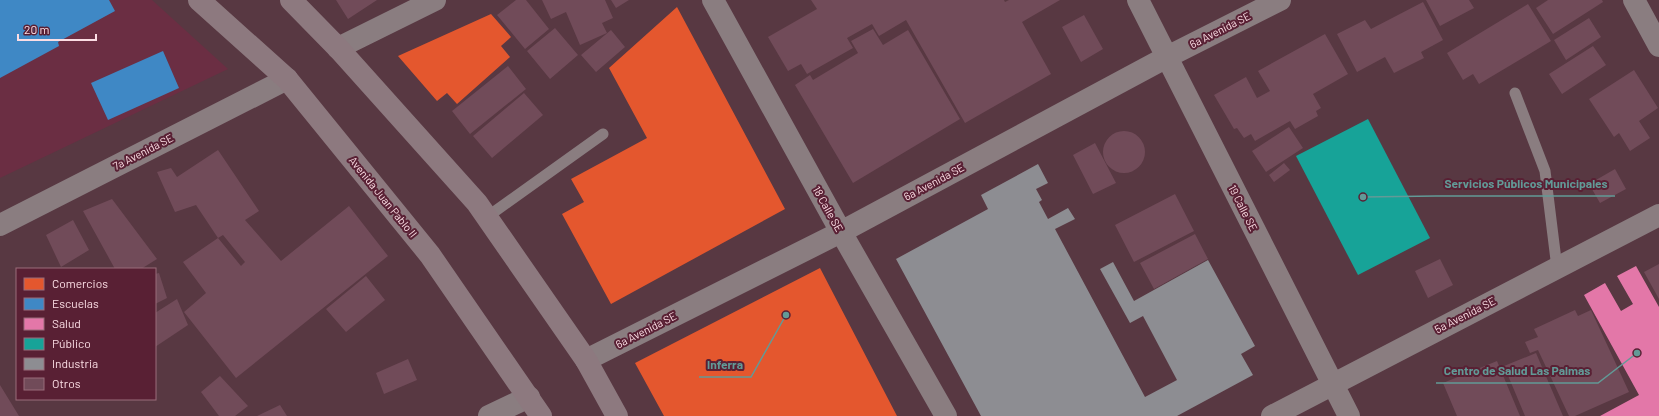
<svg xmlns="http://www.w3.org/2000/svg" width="1659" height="416" font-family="Barlow,sans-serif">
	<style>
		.built { fill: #6b2e43 }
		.shops { fill: #e4572e }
		.schools { fill: #3f88c5 }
		.health { fill: #e377a8 }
		.public { fill: #17a398 }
		.industry { fill: #8d8d92 }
		.building { fill: #714b59 }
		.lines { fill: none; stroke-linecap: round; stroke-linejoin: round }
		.service { stroke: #8a7d80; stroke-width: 11 }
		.minor { stroke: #8a7d80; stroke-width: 22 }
		.tertiary { stroke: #8a7d80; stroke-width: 22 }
		.trunk { stroke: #8d797f; stroke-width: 22 }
		.labels { text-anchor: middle; stroke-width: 4; stroke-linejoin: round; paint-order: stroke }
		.street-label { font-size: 11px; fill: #fbdde4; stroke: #592034 }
		.leader { fill: none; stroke: #629a97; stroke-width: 1.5 }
		.callout-dot { fill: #629a97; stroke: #592034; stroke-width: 1.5 }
		.callout-label { font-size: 12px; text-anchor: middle; font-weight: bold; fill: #629a97; stroke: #592034; stroke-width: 4; stroke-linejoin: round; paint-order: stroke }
	</style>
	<rect width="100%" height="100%" fill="#583842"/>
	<path class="built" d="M0,0H152L228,69L0,178Z"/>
	<path class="shops" d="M677,7L785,209L611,304L562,214L584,202L571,179L647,138L609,68Z
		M491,14L511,37L501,46L510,57L457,104L447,93L437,101L398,56Z
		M820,268L897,416H664L635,363Z"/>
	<path class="schools" d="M0,0H109L115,11L58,42L59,46L0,78Z
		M163,51L179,88L108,120L91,83Z"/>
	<path class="health" d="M1636,266L1659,307V416H1600L1639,395L1584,295L1605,283L1621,311L1633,304L1617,276Z"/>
	<path class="public" d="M1368,119L1430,238L1358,275L1296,156Z"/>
	<path class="industry" d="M1038,164L1048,183L1036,189L1042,200L1039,202L1048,219L1068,208L1075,219L1055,229L1145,397L1177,380L1143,316L1130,323L1100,269L1113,262L1134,301L1208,260L1255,346L1241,354L1253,375L1177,416H981L896,259L988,209L981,195Z"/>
	<path class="building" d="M336,0H377L348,19Z
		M516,0H526L549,29L525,49L497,15Z
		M542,0H605L613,18L602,23L607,33L580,45L566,12L551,19Z
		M611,0H629L616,8Z
		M811,0H1004L1005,2L1009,0H1060L1022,22L1051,74L965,123L906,20L879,36L872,24L847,38L853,48L807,74L801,64L788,71L768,37L817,9Z
		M1426,0H1469L1474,8L1440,26Z
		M1548,0H1602L1603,2L1553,34L1536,8Z
		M1423,2L1443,40L1421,52L1424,58L1394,73L1385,57L1357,72L1337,34L1365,20L1371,29Z
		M1528,4L1551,41L1479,84L1473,74L1463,80L1447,53Z
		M1084,15L1103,49L1081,62L1062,27Z
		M1589,18L1601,37L1566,60L1554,40Z
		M555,28L578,55L550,79L527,51Z
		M873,29L883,45L908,30L960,119L853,183L795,85L810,75L813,80L858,53L851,41Z
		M611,30L625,47L596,72L581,55Z
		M1325,34L1348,74L1313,94L1321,108L1316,111L1318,116L1295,129L1290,121L1255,141L1251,134L1244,138L1237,128L1234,129L1214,95L1246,77L1257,98L1270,91L1258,71Z
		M1593,46L1606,65L1562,94L1549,74Z
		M508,66L526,89L470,134L452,111Z
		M1634,70L1658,108L1639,121L1650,138L1630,151L1619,133L1614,137L1589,99Z
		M524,93L543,115L492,158L473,136Z
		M1289,127L1303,148L1266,172L1252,151Z
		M1103 152a21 21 0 1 1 42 0a21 21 0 1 1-42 0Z
		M1095,143L1116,183L1093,194L1073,155Z
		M218,150L259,211L245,220L281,261L349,206L388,256L236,378L184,312L206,293L183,262L218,238L241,266L245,262L223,235L218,238L196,205L175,212L157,172L171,168L177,177Z
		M1284,163L1290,170L1274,182L1269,175Z
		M1615,169L1626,189L1600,203L1589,184Z
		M1175,194L1194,231L1134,262L1115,225Z
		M112,199L157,259L141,269H115L83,211Z
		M73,220L89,250L61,267L46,235Z
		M1195,234L1208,259L1154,289L1140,263Z
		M1440,259L1453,285L1428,298L1415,271Z
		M1659,264V299L1644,272Z
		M159,273L167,298L155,304V274Z
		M366,276L385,300L346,332L326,309Z
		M177,299L188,325L155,347V313Z
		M1575,310L1578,316L1591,310L1629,392L1575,416H1569L1538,350L1530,353L1525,342L1538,337L1534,329Z
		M1536,353L1563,416H1525L1504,366Z
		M408,359L417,380L384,394L376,373Z
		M1497,361L1520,416H1457L1443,383Z
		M220,376L248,406L235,416H219L201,392Z
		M0,385L19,416H0Z
		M280,405L287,416H257Z"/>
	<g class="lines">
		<path class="service" d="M1515,93L1545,171L1557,268
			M487,217L603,134"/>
		<path class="minor" d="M713,0L841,232L946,416
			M1138,0L1349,416
			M338,48L435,0
			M586,360L841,232L1167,57L1280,0
			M489,416L529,397
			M1272,416L1659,215"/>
		<path class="tertiary" d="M1634,0L1659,46
			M0,225L287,79"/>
		<path class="trunk" d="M199,0L287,79L430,255L541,416
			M291,0L338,48L477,203L586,360L617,416"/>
	</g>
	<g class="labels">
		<g class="street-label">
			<text transform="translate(1220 30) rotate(-27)" y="4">6a Avenida SE</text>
			<text transform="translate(143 152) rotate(-27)" y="4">7a Avenida SE</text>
			<text transform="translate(934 182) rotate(-28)" y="4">6a Avenida SE</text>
			<text transform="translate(383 197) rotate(51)" y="4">Avenida Juan Pablo II</text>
			<text transform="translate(1243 208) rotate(63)" y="4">19 Calle SE</text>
			<text transform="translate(828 209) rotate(61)" y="4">18 Calle SE</text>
			<text transform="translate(1465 315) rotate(-27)" y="4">5a Avenida SE</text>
			<text transform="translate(646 330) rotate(-27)" y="4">6a Avenida SE</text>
		</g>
	</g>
	<path class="leader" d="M1363 197L1436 196H1615M786 315L751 377H699M1637 353L1598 383H1436"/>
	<g class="callout-dot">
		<circle cx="1363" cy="197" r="4"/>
		<circle cx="786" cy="315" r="4"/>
		<circle cx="1637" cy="353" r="4"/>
	</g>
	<g class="callout-label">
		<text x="1526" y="188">Servicios Públicos Municipales</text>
		<text x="725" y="369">Inferra</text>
		<text x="1517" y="375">Centro de Salud Las Palmas</text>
	</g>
	<rect x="16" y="268" width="140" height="132" fill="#592034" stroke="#9a6c7a"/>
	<rect x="24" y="278" width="20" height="12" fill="#e4572e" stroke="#9a6c7a"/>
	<text x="52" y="288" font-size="12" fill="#fbdde4">Comercios</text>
	<rect x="24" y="298" width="20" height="12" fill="#3f88c5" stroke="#9a6c7a"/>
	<text x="52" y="308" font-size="12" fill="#fbdde4">Escuelas</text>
	<rect x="24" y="318" width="20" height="12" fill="#e377a8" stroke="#9a6c7a"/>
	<text x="52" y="328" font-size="12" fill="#fbdde4">Salud</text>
	<rect x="24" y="338" width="20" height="12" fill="#17a398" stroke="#9a6c7a"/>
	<text x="52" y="348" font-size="12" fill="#fbdde4">Público</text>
	<rect x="24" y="358" width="20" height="12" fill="#8d8d92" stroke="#9a6c7a"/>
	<text x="52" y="368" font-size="12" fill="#fbdde4">Industria</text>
	<rect x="24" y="378" width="20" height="12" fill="#714b59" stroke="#9a6c7a"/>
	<text x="52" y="388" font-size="12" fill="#fbdde4">Otros</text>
	<path d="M18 34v6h78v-6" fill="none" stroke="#fbdde4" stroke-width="2"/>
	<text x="24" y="34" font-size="12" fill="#fbdde4" stroke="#592034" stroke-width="3" paint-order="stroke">20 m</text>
</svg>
